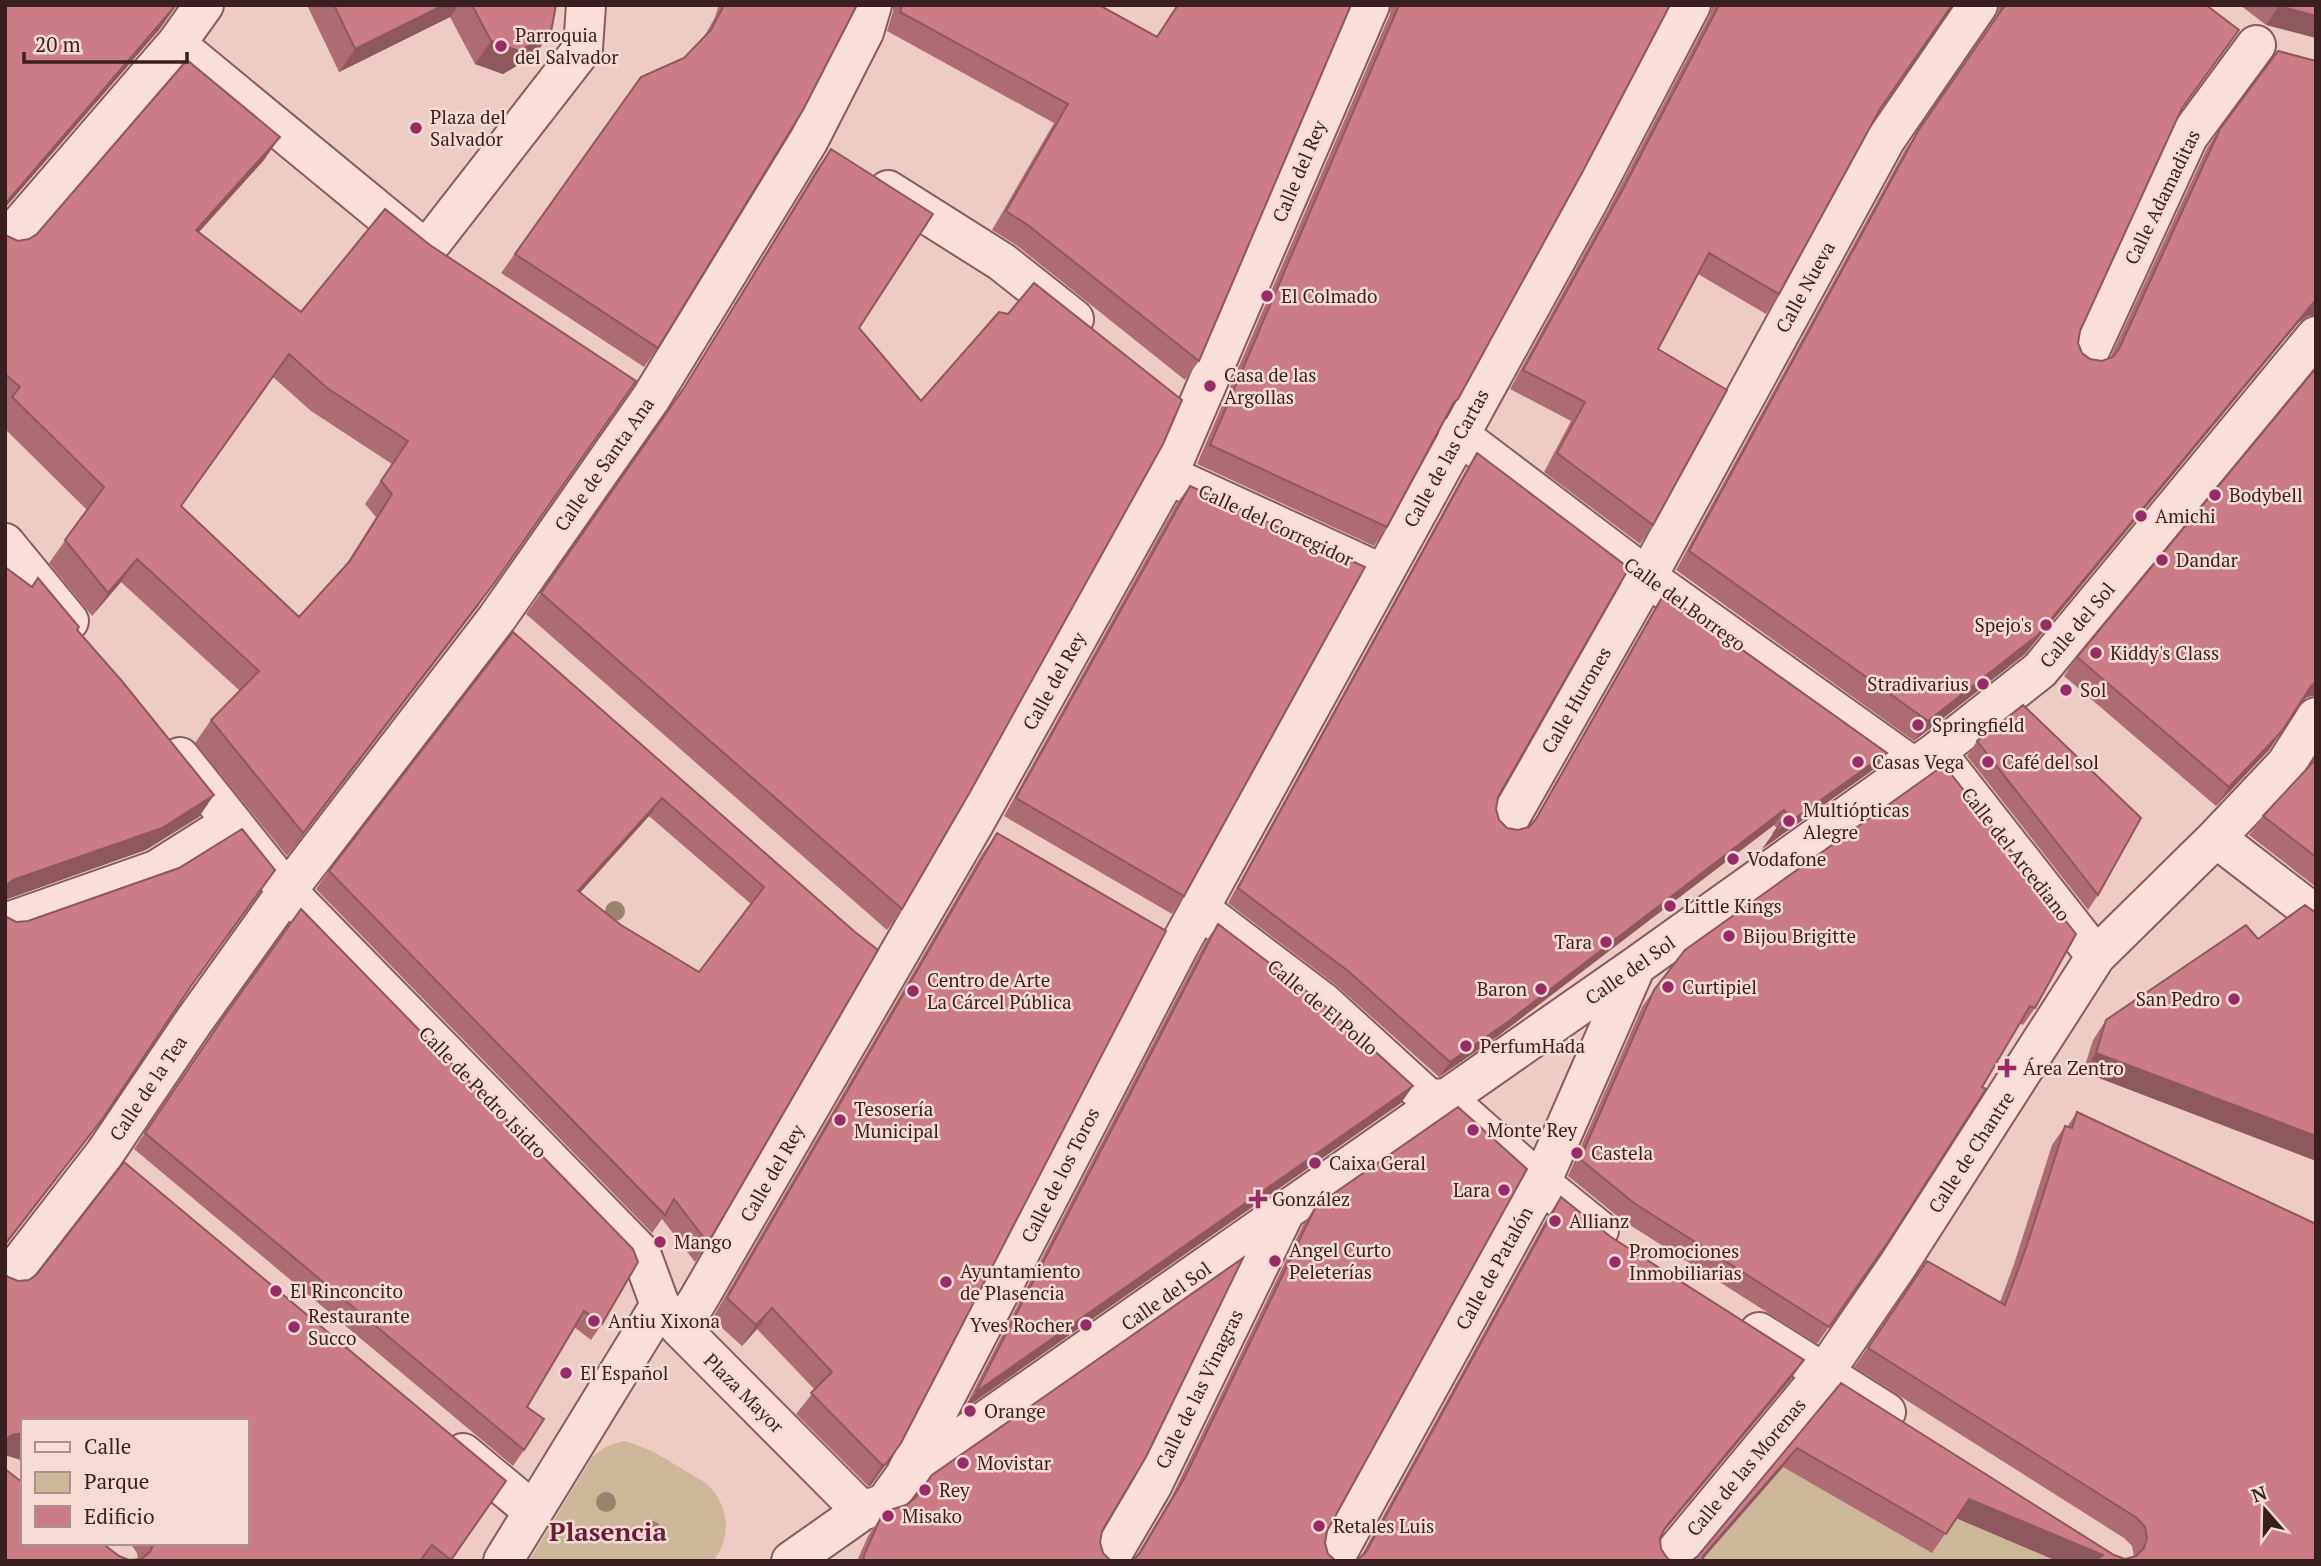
<svg xmlns="http://www.w3.org/2000/svg" width="2321" height="1566" font-family="'PT Serif',serif">
	<style>
		.green { fill: #cdb799 }
		.lines { fill: none; stroke-linecap: round; stroke-linejoin: round }
		.minor-casing { stroke: #8a5b5c; stroke-width: 42 }
		.minor { stroke: #f9ded9; stroke-width: 38 }
		.tree { fill: #9a836e }
		.wall { fill: #af6b73; fill-rule: evenodd }
		.shaded-wall { fill: #8f575e }
		.building { fill: #cc7c86; stroke: #8f575e; stroke-width: 2; fill-rule: evenodd }
		.poi-dot { fill: #992b68; stroke: #f6dbd5; stroke-width: 2.5 }
		.labels { text-anchor: middle; stroke-width: 5; stroke-linejoin: round; paint-order: stroke }
		.poi-label { font-size: 19px; fill: #3a1f21; stroke: #f6dbd5; text-anchor: start }
		.street-label { font-size: 19px; fill: #3a1f21; stroke: #f6dbd5 }
		.district-label { font-size: 26px; font-weight: bold; fill: #661f37; stroke: #f6dbd5 }
	</style>
	<rect width="100%" height="100%" fill="#eeccc6"/>
	<path class="green" d="M624,1441C647,1447 663,1457 682,1469C691,1475 703,1480 710,1487C730,1509 731,1538 713,1561H529L593,1456L607,1446Z
		M1783,1467L1932,1553L1956,1518L2057,1561H1701Z"/>
	<g class="lines">
		<g class="minor-casing">
			<path id="minor" d="M176,44L426,250L583,48L586,5
				M888,190L1002,262L1074,319
				M5,242L176,44L204,5
				M2086,359L2188,137L2256,45
				M1458,434L1647,577L1915,768
				M1168,475L1383,574
				M5,543L69,621
				M1936,752L2096,956
				M180,757L287,891L641,1253L660,1305
				M1507,823L1647,577L1886,139L1978,5
				M2216,838L2316,915
				M1200,909L1324,1003L1428,1098L1447,1099L1541,1183L1599,1230
				M5,923L156,870L232,822
				M5,1282L105,1153L194,1021L287,891L497,618L651,398L809,140L864,32L872,5
				M680,1328L698,1300L974,824L1168,475L1370,5
				M1759,1332L1886,1412
				M463,1453L533,1511
				M906,1473L1180,944L1589,200L1691,5
				M862,1511L885,1503L903,1478L1636,966L1936,752L2040,670L2316,336
				M503,1561L660,1305L680,1328L862,1511L791,1561
				M1108,1561L1152,1486L1283,1216
				M1333,1561L1541,1183L1636,966
				M1668,1561L1824,1373L1898,1265L2096,956L2216,838L2286,764L2316,717"/>
		</g>
		<use href="#minor" class="minor"/>
	</g>
	<g class="tree">
		<circle cx="615" cy="911" r="10"/>
		<circle cx="606" cy="1502" r="10"/>
		<circle cx="652" cy="1531" r="10"/>
	</g>
	<path class="wall" d="M307,5H556L535,55L503,74L475,64L450,17L339,72Z
		M719,5H857L658,348L644,367L501,273L641,77L684,58L704,37L715,17Z
		M893,5H1099L1156,37L1177,5H1351L1199,361L1185,380L1016,245L992,230L1054,123L887,31L893,11Z
		M1391,5H1670L1387,527L1374,546L1197,464L1390,14Z
		M1712,5H1952L1880,109L1779,294L1766,314L1698,274L1658,349L1653,525L1640,544L1544,472L1571,421L1510,389L1608,210L1710,15Z
		M2000,5H2206L2181,111L2080,331L2078,343L2082,353L2090,359L2102,361L2110,358L2207,148L2220,129L2308,316L2299,322L2025,654L1914,741L1676,570L1905,150L1996,17Z
		M2240,5H2316L2266,25Z
		M831,149L859,328L902,909L887,930L526,614L670,410L816,170Z
		M264,160L199,232L301,312L385,209L479,605L287,856L195,743L211,720L240,691L121,582L92,616L49,563L87,510L5,429V233L7,236L18,241L29,239ZM273,377L311,411L392,464L365,504L376,517L345,566L299,617L181,506Z
		M2316,368V695L2307,697L2301,703L2269,750L2216,806L2064,676L2077,657Z
		M1477,453L1498,797L1496,809L1499,820L1507,828L1518,830L1529,827L1532,824L1654,609L1664,594L1877,767L1762,849L1777,828L1774,825L1498,1036L1439,1077L1337,986L1228,903L1467,468Z
		M1190,486L1184,896L1172,914L1004,816L1177,503Z
		M513,632L855,932L708,1243L695,1262L662,1219L652,1233L316,889L329,871ZM649,816L751,904L699,972L621,925L580,893Z
		M1977,741L2098,895L2088,910L1967,756Z
		M2316,758V887L2249,835L2263,816L2312,763Z
		M1944,765L2035,1008L2023,1025L2019,1023L1892,1236L1817,1344L1622,1220L1568,1176L1642,1007L1654,990Z
		M997,833L901,1443L871,1485L868,1486L796,1414L815,1390L757,1329L742,1346L712,1319L982,854Z
		M1218,924L1413,1086L1401,1103L964,1409L1199,954L1206,941Z
		M2258,939L2083,1072L2093,1040L2106,1020Z
		M212,1033L602,1324L591,1340L574,1327L527,1407L524,1450L513,1466L134,1149Z
		M2077,1112L2316,1561H2057L1956,1518L1932,1553L1783,1467L1703,1559L1698,1556L1841,1383L2114,1555L2125,1559L2134,1557L2132,1546L2124,1538L1854,1367L1927,1261L2000,1302L2014,1264L2052,1145L2065,1126L2067,1127Z
		M1561,1197L1791,1379L1661,1535L1660,1538L1661,1549L1668,1559L1359,1560L1548,1216Z
		M1316,1206L1327,1531L1135,1558L1172,1496L1303,1225Z
		M5,1274L8,1277L506,1481L450,1561H5L7,1472L119,1556L129,1560L138,1559L137,1553L130,1543H247L23,1421V1463L18,1459L5,1455Z
		M881,1517L1102,1531L1100,1542L1103,1553L1111,1561H857L868,1536Z"/>
	<path class="shaded-wall" d="M177,5L159,30L5,208V204Z
		M444,5H459L450,17L339,72L355,49Z
		M2279,6L2316,16V38L2266,25Z
		M551,32L535,55L503,74L475,64L491,41Z
		M280,137L264,160L180,253L196,230Z
		M2316,301V315L2308,316L2299,322L2025,654L1914,741L1928,721Z
		M137,559L121,582L92,616L108,593Z
		M495,582L479,605L287,856L303,833Z
		M2316,682V695L2307,697L2298,705L2311,686Z
		M2282,731L2269,750L2216,806L2229,787Z
		M1887,753L1877,767L1762,849L1773,834Z
		M214,795L199,817L146,850L5,900V886L13,880Z
		M662,798L649,816L565,909L578,891Z
		M1784,810L1774,825L1498,1036L1439,1077L1450,1062Z
		M2096,1053L2316,1136V1161L2083,1072Z
		M1413,1086L1401,1103L964,1409L976,1392Z
		M103,1118L87,1140L5,1246V1244Z
		M772,1308L757,1329L742,1346L756,1325Z
		M1804,1360L1791,1379L1651,1547L1665,1528Z
		M23,1433V1452L18,1459L5,1455V1440L12,1435Z
		M901,1443L871,1485L868,1486L882,1465Z
		M1797,1448L1783,1467L1701,1561H1699Z
		M1969,1499L2103,1555L2099,1561H2057L1956,1518Z"/>
	<path class="building" d="M5,5H176L5,204Z
		M334,5H444L355,49Z
		M472,5H556L551,32L519,51L491,41Z
		M724,5H857L803,110L658,348L515,254L641,77L684,58L711,30Z
		M902,5H1099L1157,37L1178,5H1351L1199,361L1029,226L1006,211L1068,104L900,12Z
		M1399,5H1670L1583,171L1458,399L1454,402L1387,527L1210,445Z
		M1719,5H1952L1880,109L1779,294L1709,253L1658,349L1727,390L1653,525L1557,453L1585,402L1523,370L1622,191Z
		M2005,5H2206L2239,30L2182,108L2080,331L2078,343L2082,353L2090,359L2102,361L2113,357L2119,349L2220,129L2278,51L2316,61V301L2313,303L2038,635L1928,721L1689,551L1918,131Z
		M2278,5H2316V16L2279,6Z
		M187,60L280,137L196,230L301,312L385,209L430,245L636,381L495,582L303,833L211,720L259,671L137,559L108,593L65,540L104,487L12,397L20,387L5,374V233L7,236L18,241L29,239L37,234ZM289,354L327,388L408,441L381,481L392,494L350,561L299,617L181,506Z
		M831,149L933,214L859,328L921,401L999,312L1008,314L1034,283L1182,400L1163,444L970,792L902,909L541,593L684,388Z
		M2316,368V682L2311,686L2282,731L2229,787L2077,657Z
		M1477,453L1629,568L1498,797L1496,809L1499,820L1507,828L1518,830L1529,827L1536,819L1664,594L1887,753L1773,834L1788,814L1784,810L1509,1021L1450,1062L1348,971L1238,888Z
		M1190,486L1365,567L1184,896L1016,798Z
		M5,567L32,587L38,578L79,627L77,630L121,680L214,795L162,828L13,880L5,886Z
		M513,632L855,932L878,950L708,1243L674,1199L665,1215L329,871ZM662,798L764,887L699,972L621,925L578,891Z
		M2023,705L2141,818L2098,895L1977,741Z
		M2316,759V857L2263,816Z
		M1944,765L2076,934L2035,1008L2030,1006L1982,1087L1986,1089L1892,1236L1829,1327L1634,1203L1580,1159L1654,990L1685,950Z
		M242,829L275,870L191,986L103,1118L5,1244V916L16,922L28,921L179,868Z
		M997,833L1166,931L901,1443L886,1464L882,1465L811,1393L832,1372L772,1308L756,1325L727,1298Z
		M2305,905L2316,913V1136L2096,1053L2106,1020L2246,925L2258,939Z
		M301,909L633,1249L638,1262L602,1324L584,1311L527,1407L544,1419L524,1450L145,1133L223,1018Z
		M1218,924L1322,1003L1413,1086L976,1392Z
		M1458,1107L1527,1169L1327,1531L1325,1543L1328,1554L1336,1561H1132L1140,1553L1185,1477L1316,1206Z
		M2077,1112L2316,1224V1561H2095L2103,1555L1969,1499L1946,1534L1797,1448L1702,1557L1705,1561H1691L1698,1556L1841,1383L2114,1555L2125,1559L2136,1556L2144,1548L2147,1538L2145,1527L2137,1518L1868,1348L1927,1261L2005,1305L2027,1245L2065,1126L2072,1128Z
		M124,1162L506,1481L451,1560L432,1545L420,1561H5V1469L23,1483V1543H102L119,1556L129,1560L141,1559L150,1552L154,1543H247V1421H23V1433L12,1435L5,1440V1274L8,1277L18,1281L29,1280L37,1274Z
		M1561,1197L1611,1237L1804,1360L1665,1528L1660,1538L1661,1549L1668,1559L1672,1561H1356L1366,1552Z
		M1243,1258L1146,1457L1102,1531L1100,1542L1103,1553L1111,1561H863L864,1555L881,1517L887,1511L906,1505L916,1497L932,1475Z"/>
	<g class="poi-dot">
		<circle cx="501" cy="46" r="7"/>
		<circle cx="416" cy="128" r="7"/>
		<circle cx="1267" cy="296" r="7"/>
		<circle cx="1210" cy="386" r="7"/>
		<circle cx="2215" cy="495" r="7"/>
		<circle cx="2141" cy="516" r="7"/>
		<circle cx="2162" cy="560" r="7"/>
		<circle cx="2046" cy="625" r="7"/>
		<circle cx="2096" cy="653" r="7"/>
		<circle cx="1983" cy="684" r="7"/>
		<circle cx="2066" cy="690" r="7"/>
		<circle cx="1918" cy="725" r="7"/>
		<circle cx="1858" cy="762" r="7"/>
		<circle cx="1988" cy="762" r="7"/>
		<circle cx="1789" cy="821" r="7"/>
		<circle cx="1733" cy="859" r="7"/>
		<circle cx="1670" cy="906" r="7"/>
		<circle cx="1729" cy="936" r="7"/>
		<circle cx="1606" cy="942" r="7"/>
		<circle cx="1668" cy="987" r="7"/>
		<circle cx="1541" cy="989" r="7"/>
		<circle cx="913" cy="991" r="7"/>
		<circle cx="2234" cy="999" r="7"/>
		<circle cx="1466" cy="1046" r="7"/>
		<path d="M2003.5 1057.5h7v7h7v7h-7v7h-7v-7h-7v-7h7z"/>
		<circle cx="840" cy="1120" r="7"/>
		<circle cx="1473" cy="1130" r="7"/>
		<circle cx="1577" cy="1153" r="7"/>
		<circle cx="1315" cy="1163" r="7"/>
		<circle cx="1504" cy="1190" r="7"/>
		<path d="M1254.5 1188.5h7v7h7v7h-7v7h-7v-7h-7v-7h7z"/>
		<circle cx="1555" cy="1221" r="7"/>
		<circle cx="660" cy="1242" r="7"/>
		<circle cx="1275" cy="1261" r="7"/>
		<circle cx="1615" cy="1262" r="7"/>
		<circle cx="946" cy="1282" r="7"/>
		<circle cx="276" cy="1291" r="7"/>
		<circle cx="594" cy="1321" r="7"/>
		<circle cx="1086" cy="1325" r="7"/>
		<circle cx="294" cy="1327" r="7"/>
		<circle cx="566" cy="1373" r="7"/>
		<circle cx="970" cy="1411" r="7"/>
		<circle cx="963" cy="1463" r="7"/>
		<circle cx="925" cy="1490" r="7"/>
		<circle cx="888" cy="1516" r="7"/>
		<circle cx="1319" cy="1526" r="7"/>
	</g>
	<g class="labels">
		<g class="poi-label">
			<text x="515" y="42">Parroquia<tspan x="515" dy="22">del Salvador</tspan></text>
			<text x="430" y="124">Plaza del<tspan x="430" dy="22">Salvador</tspan></text>
			<text x="1281" y="303">El Colmado</text>
			<text x="1224" y="382">Casa de las<tspan x="1224" dy="22">Argollas</tspan></text>
			<text x="2229" y="502">Bodybell</text>
			<text x="2155" y="523">Amichi</text>
			<text x="2176" y="567">Dandar</text>
			<text x="2032" y="632" text-anchor="end">Spejo's</text>
			<text x="2110" y="660">Kiddy's Class</text>
			<text x="1969" y="691" text-anchor="end">Stradivarius</text>
			<text x="2080" y="697">Sol</text>
			<text x="1932" y="732">Springfield</text>
			<text x="1872" y="769">Casas Vega</text>
			<text x="2002" y="769">Café del sol</text>
			<text x="1803" y="817">Multiópticas<tspan x="1803" dy="22">Alegre</tspan></text>
			<text x="1747" y="866">Vodafone</text>
			<text x="1684" y="913">Little Kings</text>
			<text x="1743" y="943">Bijou Brigitte</text>
			<text x="1592" y="949" text-anchor="end">Tara</text>
			<text x="927" y="987">Centro de Arte<tspan x="927" dy="22">La Cárcel Pública</tspan></text>
			<text x="1682" y="994">Curtipiel</text>
			<text x="1527" y="996" text-anchor="end">Baron</text>
			<text x="2220" y="1006" text-anchor="end">San Pedro</text>
			<text x="1480" y="1053">PerfumHada</text>
			<text x="2023" y="1075">Área Zentro</text>
			<text x="854" y="1116">Tesosería<tspan x="854" dy="22">Municipal</tspan></text>
			<text x="1487" y="1137">Monte Rey</text>
			<text x="1591" y="1160">Castela</text>
			<text x="1329" y="1170">Caixa Geral</text>
			<text x="1490" y="1197" text-anchor="end">Lara</text>
			<text x="1272" y="1206">González</text>
			<text x="1569" y="1228">Allianz</text>
			<text x="674" y="1249">Mango</text>
			<text x="1289" y="1257">Angel Curto<tspan x="1289" dy="22">Peleterías</tspan></text>
			<text x="1629" y="1258">Promociones<tspan x="1629" dy="22">Inmobiliarias</tspan></text>
			<text x="960" y="1278">Ayuntamiento<tspan x="960" dy="22">de Plasencia</tspan></text>
			<text x="290" y="1298">El Rinconcito</text>
			<text x="308" y="1323">Restaurante<tspan x="308" dy="22">Succo</tspan></text>
			<text x="608" y="1328">Antiu Xixona</text>
			<text x="1072" y="1332" text-anchor="end">Yves Rocher</text>
			<text x="580" y="1380">El Español</text>
			<text x="984" y="1418">Orange</text>
			<text x="977" y="1470">Movistar</text>
			<text x="939" y="1497">Rey</text>
			<text x="902" y="1523">Misako</text>
			<text x="1333" y="1533">Retales Luis</text>
		</g>
		<g class="street-label">
			<text transform="translate(1299 171) rotate(-67)" y="7">Calle del Rey</text>
			<text transform="translate(2162 197) rotate(-64)" y="7">Calle Adamaditas</text>
			<text transform="translate(1805 287) rotate(-61)" y="7">Calle Nueva</text>
			<text transform="translate(1446 458) rotate(-61)" y="7">Calle de las Cartas</text>
			<text transform="translate(604 464) rotate(-55)" y="7">Calle de Santa Ana</text>
			<text transform="translate(1276 525) rotate(25)" y="7">Calle del Corregidor</text>
			<text transform="translate(1685 604) rotate(36)" y="7">Calle del Borrego</text>
			<text transform="translate(2077 625) rotate(-50)" y="7">Calle del Sol</text>
			<text transform="translate(1054 681) rotate(-61)" y="7">Calle del Rey</text>
			<text transform="translate(1576 700) rotate(-60)" y="7">Calle Hurones</text>
			<text transform="translate(2016 854) rotate(52)" y="7">Calle del Arcediano</text>
			<text transform="translate(1630 970) rotate(-35)" y="7">Calle del Sol</text>
			<text transform="translate(1323 1007) rotate(40)" y="7">Calle de El Pollo</text>
			<text transform="translate(148 1088) rotate(-56)" y="7">Calle de la Tea</text>
			<text transform="translate(483 1092) rotate(46)" y="7">Calle de Pedro Isidro</text>
			<text transform="translate(1971 1152) rotate(-57)" y="7">Calle de Chantre</text>
			<text transform="translate(772 1173) rotate(-60)" y="7">Calle del Rey</text>
			<text transform="translate(1060 1175) rotate(-63)" y="7">Calle de los Toros</text>
			<text transform="translate(1494 1268) rotate(-61)" y="7">Calle de Patalón</text>
			<text transform="translate(1166 1296) rotate(-35)" y="7">Calle del Sol</text>
			<text transform="translate(1199 1389) rotate(-64)" y="7">Calle de las Vinagras</text>
			<text transform="translate(744 1393) rotate(45)" y="7">Plaza Mayor</text>
			<text transform="translate(1746 1467) rotate(-50)" y="7">Calle de las Morenas</text>
		</g>
		<g class="district-label">
			<text x="608" y="1541">Plasencia</text>
		</g>
	</g>
	<rect width="2321" height="1566" fill="none" stroke="#3a1f21" stroke-width="14"/>
	<rect x="21" y="1419" width="228" height="126" fill="#f6dbd5" stroke="#ab908d" stroke-width="2"/>
	<rect x="35" y="1442" width="35" height="10" fill="#f9ded9" stroke="#ab908d" stroke-width="2"/>
	<text x="84" y="1454" font-size="21" fill="#3a1f21">Calle</text>
	<rect x="35" y="1472" width="35" height="21" fill="#cdb799" stroke="#ab908d" stroke-width="2"/>
	<text x="84" y="1489" font-size="21" fill="#3a1f21">Parque</text>
	<rect x="35" y="1506" width="35" height="21" fill="#cc7c86" stroke="#ab908d" stroke-width="2"/>
	<text x="84" y="1524" font-size="21" fill="#3a1f21">Edificio</text>
	<g transform="translate(2265 1510) rotate(340)" stroke="#f6dbd5" stroke-width="5" paint-order="stroke">
	<path d="M0-5L12 26L0 18L-12 26Z" fill="#3a1f21"/>
	<text y="-10" font-size="19" font-weight="bold" text-anchor="middle" fill="#3a1f21">N</text>
	</g>
	<path d="M24 52v10h163v-10" fill="none" stroke="#3a1f21" stroke-width="3.5"/>
	<text x="35" y="52" font-size="21" fill="#3a1f21" stroke="#f6dbd5" stroke-width="5" paint-order="stroke">20 m</text>
</svg>
